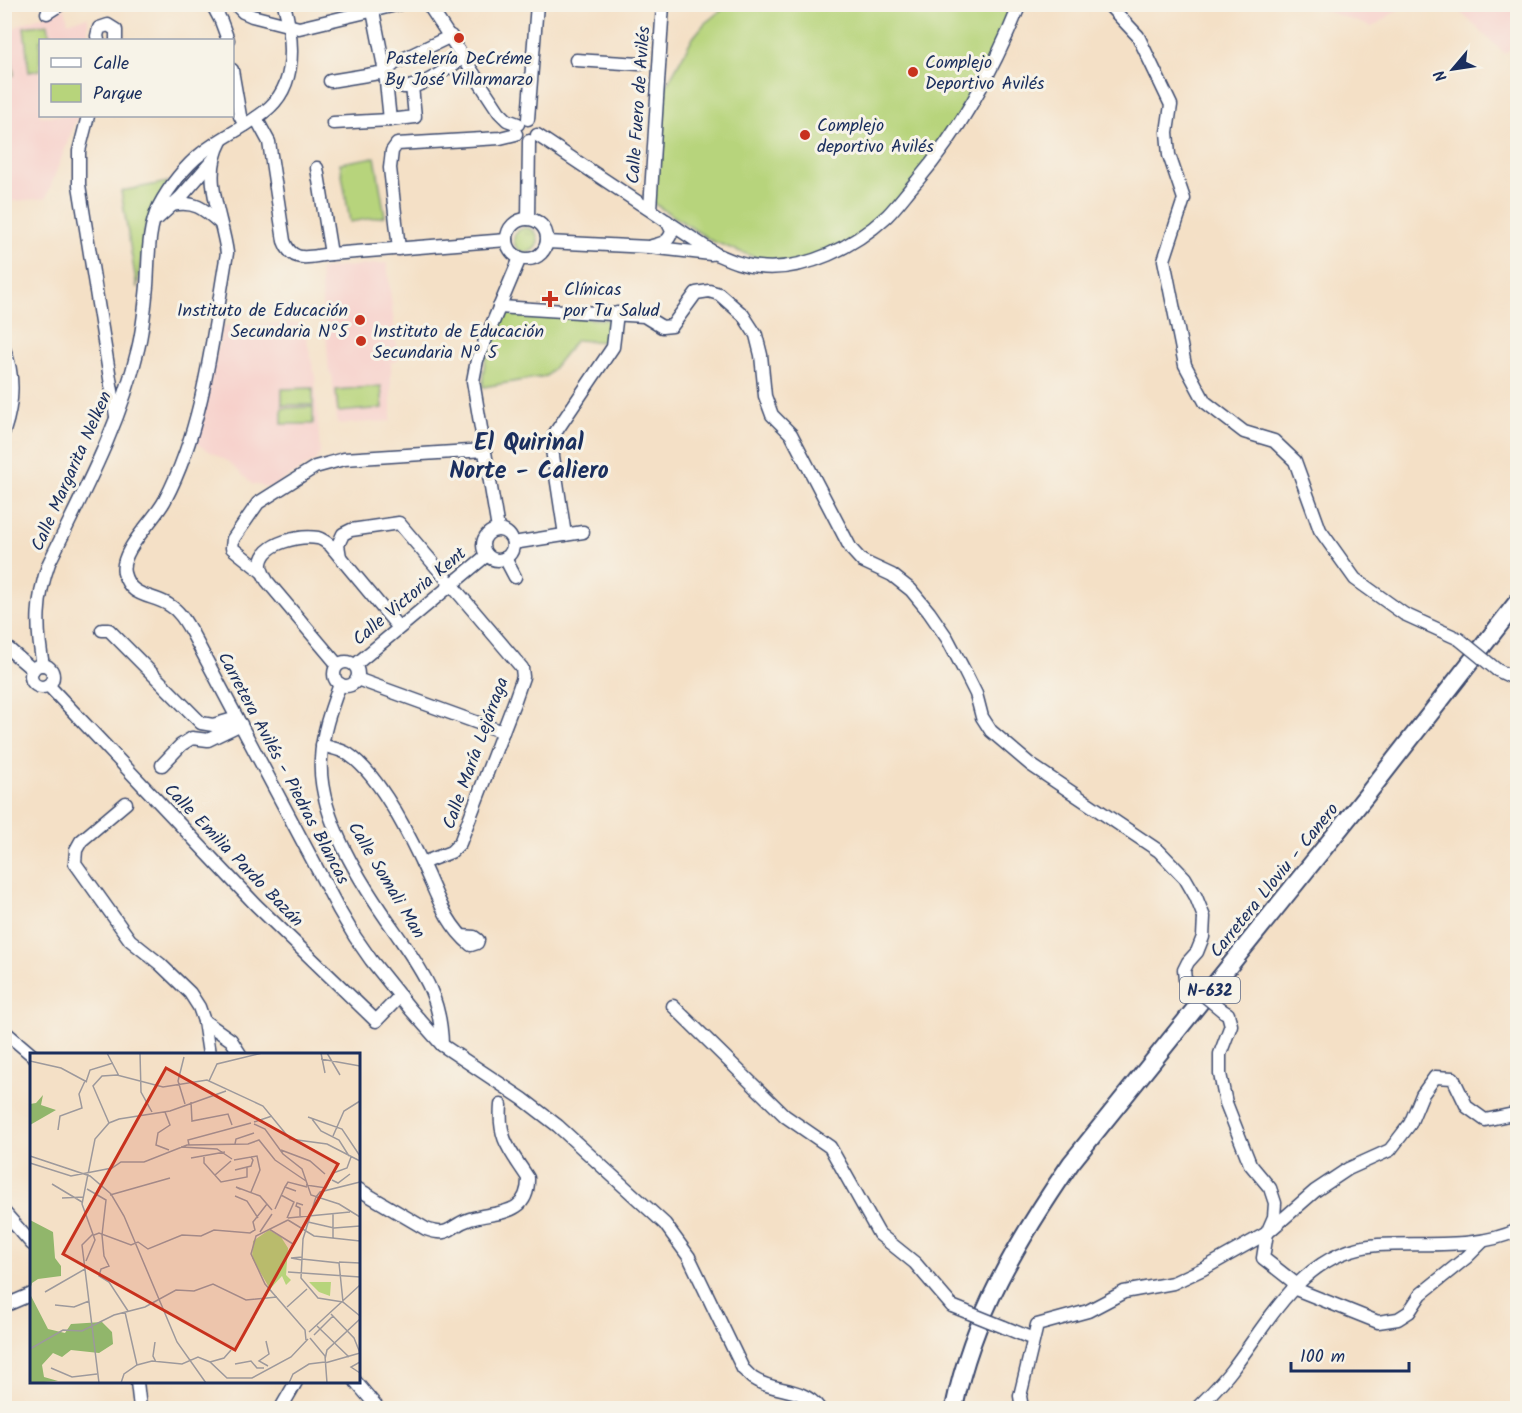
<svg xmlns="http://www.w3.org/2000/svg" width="1522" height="1413" viewBox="0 0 1522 1413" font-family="Kalam,sans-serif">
<defs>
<pattern id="grass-tufts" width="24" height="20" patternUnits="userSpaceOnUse" patternTransform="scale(1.5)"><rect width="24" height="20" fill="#b7d47b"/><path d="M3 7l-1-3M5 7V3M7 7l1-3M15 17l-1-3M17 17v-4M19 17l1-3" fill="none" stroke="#9db66d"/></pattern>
</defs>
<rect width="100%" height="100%" fill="#f7f3e8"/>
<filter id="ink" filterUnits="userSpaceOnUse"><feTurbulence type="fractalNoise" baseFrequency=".0167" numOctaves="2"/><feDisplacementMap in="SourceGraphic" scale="12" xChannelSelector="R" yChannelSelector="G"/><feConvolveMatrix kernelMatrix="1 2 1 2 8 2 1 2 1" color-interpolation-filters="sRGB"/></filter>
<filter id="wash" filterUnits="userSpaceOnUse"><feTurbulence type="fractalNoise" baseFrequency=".008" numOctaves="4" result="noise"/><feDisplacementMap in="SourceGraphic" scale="24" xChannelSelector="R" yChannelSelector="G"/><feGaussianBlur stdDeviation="1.35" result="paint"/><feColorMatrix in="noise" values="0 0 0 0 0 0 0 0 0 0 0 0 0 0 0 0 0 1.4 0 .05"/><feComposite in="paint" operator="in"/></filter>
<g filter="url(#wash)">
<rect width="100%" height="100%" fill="#f4e0c6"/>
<!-- built -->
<g fill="#f7d0cb">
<path d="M 1462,4 L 1517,5 L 1517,43 L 1505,54 L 1457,9 Z"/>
<path d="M 1309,5 L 1405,4 L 1405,5 L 1372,27 Z"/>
<path d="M 65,8 L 68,22 L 88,17 L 88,40 L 40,40 L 40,116 L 78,116 L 76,120 L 46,198 L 5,202 L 5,37 L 8,32 L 21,24 Z"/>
<path d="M 387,263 L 398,361 L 391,362 L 391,421 L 337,424 L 332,375 L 329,372 L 325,320 L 323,319 L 320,269 Z"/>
<path d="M 303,323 L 315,376 L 320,453 L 315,461 L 270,488 L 252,484 L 229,462 L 195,443 L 223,326 Z"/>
</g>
<!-- grass -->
<circle fill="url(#grass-tufts)" stroke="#69826c" stroke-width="1.5" cx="526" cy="240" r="12"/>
<!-- park -->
<g fill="#b7d47b" stroke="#69826c" stroke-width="1.5">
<path d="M 733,4 L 1020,5 L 982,89 L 888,215 L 848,246 L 780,267 L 712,241 L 653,203 L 656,105 L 692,39 L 705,23 L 722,10 Z"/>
<path d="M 48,24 L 50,40 L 40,40 L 40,70 L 29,72 L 24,27 Z"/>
<path d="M 9,42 L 14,75 L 5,76 L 5,43 Z"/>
<path d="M 375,157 L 385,216 L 350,222 L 340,163 Z"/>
<path d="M 168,182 L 145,230 L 137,288 L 121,191 Z"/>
<path d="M 507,312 L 610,320 L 608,342 L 576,340 L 547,376 L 483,387 C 481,362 493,339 501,316 Z"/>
<path d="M 381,386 L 383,408 L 338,412 L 336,390 Z"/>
<path d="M 313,388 L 313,405 L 282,405 L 282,389 Z"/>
<path d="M 313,407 L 313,424 L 282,424 L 282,408 Z"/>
</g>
</g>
<g filter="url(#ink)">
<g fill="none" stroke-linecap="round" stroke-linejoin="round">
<defs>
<g id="minor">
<path d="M 212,4 L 221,21 L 228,40"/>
<path d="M 235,4 L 243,12 L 252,16 L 299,28 L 400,4"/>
<path d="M 428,4 L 499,112 L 507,120 L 518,124"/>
<path d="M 1108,4 L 1138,36 L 1171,105 L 1167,132 L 1169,155 L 1184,199 L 1164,260 L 1185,365 L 1205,402 L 1244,432 L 1274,441 L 1295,461 L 1320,530 L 1355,579 L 1404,614 L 1459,639"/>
<path d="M 47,13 L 61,4"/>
<path d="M 98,40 L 97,36 L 99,28 L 108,25 L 116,30 L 116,40"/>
<path d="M 576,60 L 640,64"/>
<path d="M 232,70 L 240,116 L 245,125"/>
<path d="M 387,78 C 392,81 398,86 404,87 C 422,89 449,67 464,57"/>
<path d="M 330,81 L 385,72 L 373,11"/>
<path d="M 412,86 L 415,117 L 390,120 L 385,72 L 395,63 L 451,36"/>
<path d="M 88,116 L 79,151 L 79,185 L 116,416"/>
<path d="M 256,118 L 269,142 L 284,241 C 293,265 310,256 331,254"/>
<path d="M 528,119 L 537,4"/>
<path d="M 333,123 L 390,120"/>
<path d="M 537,135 L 716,254 C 730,260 743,266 759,267 C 805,272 855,246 887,216 C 898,205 907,192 917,181 C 962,128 994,69 1020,4"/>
<path d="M 221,141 C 201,178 222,215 227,253 C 213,334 204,426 165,500 C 155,520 119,551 124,573 C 130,598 152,594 169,605 C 180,611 186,623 192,633 L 339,910 L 355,937 L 371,960 L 411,1010 L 442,1045 L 523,1099 L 558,1126 L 665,1224 L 689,1257 L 743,1369 C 747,1372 750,1377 754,1379 C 775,1393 802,1386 819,1408"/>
<path d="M 317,168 L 331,254 L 507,240"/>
<path d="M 172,205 C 194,200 204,209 220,223"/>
<path d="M 650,209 L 663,4"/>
<path d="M 158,218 L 181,197 L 213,160"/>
<path d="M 528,219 L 529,141"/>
<circle cx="527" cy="239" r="20"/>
<path d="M 547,242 L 649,247 L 711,254"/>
<path d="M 652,246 C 663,243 669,242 672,231 L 667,221"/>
<path d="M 399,249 L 390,168 L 392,151 L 397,144 L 500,138 L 516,134"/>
<path d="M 499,307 L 644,316 L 662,327 L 672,326 L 696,293 L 709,291 L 719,294 L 743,315 L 756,335 L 761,355 L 765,396 L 772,415 L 791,434 L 851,549 L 862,561 L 892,575 L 911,590 L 929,612 L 947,638 L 965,672 L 976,694 L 982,717 L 991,731 L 1031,765 L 1159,851 L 1185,878 L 1196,897 L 1204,917 L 1203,937 L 1197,952 L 1188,962 L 1184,970 L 1185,980 L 1189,983"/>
<path d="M 4,349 C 15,376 13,404 4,431"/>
<path d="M 498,529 L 473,381 L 477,360 L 520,258"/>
<circle cx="498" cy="545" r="15"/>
<path d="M 565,535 L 551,443 L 555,433 L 613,347 L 617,313"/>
<path d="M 513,543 L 583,532"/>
<path d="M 340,557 L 338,545 L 343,534 L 351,530 L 399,523 L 522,668 L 523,677 L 515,700 L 460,843 L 451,852 L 422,863"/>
<path d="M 505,558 L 515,577"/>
<path d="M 262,572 L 232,548 L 233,539 L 258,503 L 315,467 L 344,459 L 485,450"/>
<path d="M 102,630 L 109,630 L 201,723 L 213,725 L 237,718"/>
<path d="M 4,645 L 33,670"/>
<circle cx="346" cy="674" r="12"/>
<path d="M 337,664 L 267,581 C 264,575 260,569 261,563 C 264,542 301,535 318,538 C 322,539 326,542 330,545 L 399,628"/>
<path d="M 43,665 C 36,628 36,599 49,563 C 83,493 120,425 138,349 C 143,329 145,307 147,286 C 149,259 147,231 159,206 C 169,187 185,166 202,153 C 223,136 249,126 270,107 C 298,81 293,38 284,4"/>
<path d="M 355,665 L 487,555"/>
<circle cx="42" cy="676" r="11"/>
<path d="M 1497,670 L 1518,680"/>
<path d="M 357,679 L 503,732"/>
<path d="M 340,684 C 331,709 322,733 321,759 C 317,817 364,888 396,933 C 422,971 441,996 442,1045"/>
<path d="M 48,685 L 256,905 L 376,1021 L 400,996"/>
<path d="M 322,745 C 330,748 341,749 348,754 C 378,774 407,831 422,863 C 436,892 445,924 471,945 L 477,943 L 478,940 L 474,937 L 462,936"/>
<path d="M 162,765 L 181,745 L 192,738 L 208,740 L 241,724"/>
<path d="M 126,803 L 81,841 L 76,850 L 75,863 L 130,940 L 160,964 L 190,993 L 199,1007 L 204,1021 L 231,1040 L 240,1054"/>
<path d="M 673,1006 L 785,1116 L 830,1147 L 879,1234 L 915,1263 L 952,1306"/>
<path d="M 1223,1011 L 1228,1014 L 1231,1025 L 1220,1054 L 1220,1074 L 1226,1103 L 1250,1164 L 1270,1188 L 1275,1203 L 1274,1217 L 1267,1233 L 1263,1258 L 1296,1284"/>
<path d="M 204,1021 L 209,1054"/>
<path d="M 4,1031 L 32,1055"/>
<path d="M 358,1189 L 426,1229 C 451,1238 448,1226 470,1219 C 496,1211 529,1217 528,1178 C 510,1150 498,1140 501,1105"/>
<path d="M 4,1212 L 32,1244"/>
<path d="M 1293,1288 L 1378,1322 L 1398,1319 L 1409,1312 L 1421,1294 L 1467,1257 L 1483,1241"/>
<path d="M 4,1306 L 32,1294"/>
<path d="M 1004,1327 L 1033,1339"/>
<path d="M 137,1382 L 140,1408"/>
<path d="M 356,1382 L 378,1408"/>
<path d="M 281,1408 L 296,1382"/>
<path d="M 1022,1408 L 1020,1396 L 1037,1325 L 1088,1311 L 1124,1292 L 1173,1283 L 1203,1269 L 1267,1233 L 1315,1191 L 1348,1169 L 1390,1150 L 1410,1124 L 1422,1095 L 1435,1077 L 1453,1078 L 1467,1107 L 1485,1120 L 1518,1113"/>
<path d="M 1197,1408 C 1209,1396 1221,1384 1231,1371 C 1271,1319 1304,1250 1378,1245 C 1424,1242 1475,1250 1518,1230"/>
</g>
<path id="highway" d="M 954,1408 C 973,1315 1018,1240 1071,1163 L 1366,796 L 1518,601"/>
</defs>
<!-- minor casing -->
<use href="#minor" stroke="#3c4a6e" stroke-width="15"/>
<!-- highway casing -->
<use href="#highway" stroke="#3c4a6e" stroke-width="20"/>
<!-- minor -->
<use href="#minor" stroke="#fff" stroke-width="12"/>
<!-- highway -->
<use href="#highway" stroke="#fff" stroke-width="16"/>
<defs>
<g id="minor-bridge">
<path d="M 1459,639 L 1497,670"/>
<path d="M 1189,983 L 1223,1011"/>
<path d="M 952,1306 L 1004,1327"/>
</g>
</defs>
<!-- minor-bridge casing -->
<use href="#minor-bridge" stroke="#3c4a6e" stroke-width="15" stroke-linecap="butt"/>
<!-- minor-bridge -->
<use href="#minor-bridge" stroke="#fff" stroke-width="12"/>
</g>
</g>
<!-- markers -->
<g fill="#c8321e" stroke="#f7f3e8" stroke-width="2">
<circle cx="459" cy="38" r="6"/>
<circle cx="913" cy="72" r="6"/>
<circle cx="805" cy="135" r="6"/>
<path d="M547 290h6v6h6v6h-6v6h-6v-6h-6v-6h6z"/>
<circle cx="360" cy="320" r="6"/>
<circle cx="361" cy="341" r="6"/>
</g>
<g text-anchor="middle" stroke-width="6" stroke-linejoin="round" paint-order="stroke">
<!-- shield labels -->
<rect fill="#f7f3e8" stroke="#5d6a87" stroke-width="1.5" x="1180" y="977" width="60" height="26" rx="4.5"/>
<g font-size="16" font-weight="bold" fill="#1b2f5e">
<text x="1210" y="996">N-632</text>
</g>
<!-- poi labels -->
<g font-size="18" fill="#1b2f5e" stroke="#f7f3e8" text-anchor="start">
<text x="459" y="64" text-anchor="middle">Pastelería DeCréme<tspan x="459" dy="21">By José Villarmarzo</tspan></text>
<text x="925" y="68">Complejo<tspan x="925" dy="21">Deportivo Avilés</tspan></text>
<text x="817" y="131">Complejo<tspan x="817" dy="21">deportivo Avilés</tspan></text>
<text x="564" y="295">Clínicas<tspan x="564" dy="21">por Tu Salud</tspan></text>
<text x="348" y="316" text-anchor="end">Instituto de Educación<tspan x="348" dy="21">Secundaria Nº5</tspan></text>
<text x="373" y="337">Instituto de Educación<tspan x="373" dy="21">Secundaria Nº 5</tspan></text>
</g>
<!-- street labels -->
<g font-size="18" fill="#1b2f5e" stroke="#f7f3e8">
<text transform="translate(638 105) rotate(-86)" y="6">Calle Fuero de Avilés</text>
<text transform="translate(71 471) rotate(-66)" y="6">Calle Margarita Nelken</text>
<text transform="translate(409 596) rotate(-40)" y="6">Calle Victoria Kent</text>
<text transform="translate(475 753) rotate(-70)" y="6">Calle María Lejárraga</text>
<text transform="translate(284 768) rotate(62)" y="6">Carretera Avilés - Piedras Blancas</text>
<text transform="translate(234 855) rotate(46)" y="6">Calle Emilia Pardo Bazán</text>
<text transform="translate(387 880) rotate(59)" y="6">Calle Somali Man</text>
<text transform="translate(1274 880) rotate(-51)" y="6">Carretera Lloviu - Canero</text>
</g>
<!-- district labels -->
<g font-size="24" font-weight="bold" fill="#1b2f5e" stroke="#f7f3e8">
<text x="529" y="450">El Quirinal<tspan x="529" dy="28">Norte - Caliero</tspan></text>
</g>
</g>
<!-- overview -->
<g transform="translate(30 1053)">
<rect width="330" height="330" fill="#f4e0c6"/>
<path d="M 13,42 L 11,52 L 26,57 L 0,72 L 0,51 L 6,50 ZM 0,167 L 23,179 L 25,205 L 31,213 L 31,223 L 8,226 L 2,230 L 0,237 ZM 0,241 L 18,276 L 35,280 L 41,271 L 72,269 L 82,279 L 83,291 L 69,300 L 41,297 L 32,304 L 23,300 L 12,312 L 14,324 L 28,328 L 0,330 Z" fill="#91b66b"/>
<path d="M 239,177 L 251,184 L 258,195 L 256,222 L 261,227 L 256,232 L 252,223 L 240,236 L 222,205 L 223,188 ZM 279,229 L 301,229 L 300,243 L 289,239 Z" fill="#b7d47b"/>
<path fill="none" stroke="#9d999c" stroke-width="1.5" d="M 77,0 L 89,23M 110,0 L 111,39 L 122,59M 291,0 L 295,20M 297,0 L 310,22M 154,4 L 148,28 L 155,51M 291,6 L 330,13M 0,8 L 31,15 L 57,29M 179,28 L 187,11 L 232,0M 56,29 L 60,17 L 83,10M 161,49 L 162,68 L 198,61 L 202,72M 135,59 L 140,72 L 128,80 L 126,92 L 139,97M 278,64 L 312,76 L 330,103M 282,66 L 291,78 L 309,87 L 319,103M 224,69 L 242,63M 79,70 L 63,33 L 72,23 L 87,22 L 133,34 L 177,27 L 233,53 L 260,86 L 297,91 L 330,108M 224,71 L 235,76 L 253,101 L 272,116 L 281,142 L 309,151 L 330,164M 28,77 L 30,63 L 52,55 L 49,41 L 55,28M 303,83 L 314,58 L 330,48M 205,91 L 206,86 L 224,80M 159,92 L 158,87 L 221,70M 151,94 L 187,96 L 202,106M 251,97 L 280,108 L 295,121M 0,103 L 60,123 L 81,141 L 94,163 L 147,289 L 176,330M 174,104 L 174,110 L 191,129 L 217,124 L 217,114M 161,105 L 195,99M 204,107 L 221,104 L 223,107 L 221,113 L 205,117M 0,110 L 41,123 L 82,115 L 91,109 L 114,109 L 157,92 L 218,91 L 229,87 L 245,107 L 276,128M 185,122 L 201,108M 302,127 L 308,130 L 320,121M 22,131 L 52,149M 276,132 L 296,135 L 303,120 L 317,115 L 321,104M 255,134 L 258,129 L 277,134M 57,136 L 76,147 L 72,182 L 74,203 L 79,213 L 71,216 L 69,223 L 79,229 L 98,258M 210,136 L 206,134 L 230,143 L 242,157M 221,139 L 230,117 L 227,103 L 221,104M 80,142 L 140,125M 251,142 L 264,149 L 257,165M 205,143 L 217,148 L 228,165M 286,144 L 273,186 L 271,225 L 288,245 L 313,249M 286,144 L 290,139 L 330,129M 32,145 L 54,144M 245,156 L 255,134 L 266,138M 270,163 L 270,155 L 266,153 L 267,150 L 273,152M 258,165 L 320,159M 258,167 L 226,183 L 221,201 L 235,231 L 275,277 L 276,287M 258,167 L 284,183 L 330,188M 278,169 L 304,175 L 330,173M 239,176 L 263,191M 230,179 L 242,161M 63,181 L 52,192 L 69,330M 64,182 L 69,180 L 101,192 L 108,189 L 118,196 L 152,182 L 171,183 L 184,177 L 220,180 L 225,177 L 223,169 L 237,151M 303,185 L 303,160M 272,206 L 309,210 L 313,249 L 330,263M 272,207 L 261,205 L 272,204M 56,208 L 65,187 L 52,151 L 65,86 L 79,70 L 89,66 L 140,58 L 196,38M 309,209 L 330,210M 258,219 L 330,224M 15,239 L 55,216M 25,252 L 44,254 L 59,248M 257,254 L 277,236M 95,259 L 107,312M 301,261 L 324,285 L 330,300M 287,273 L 319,304M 279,279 L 330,232M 284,282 L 303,263M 280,285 L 295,303 L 297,330M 236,288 L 239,301 L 229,308 L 238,313M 125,289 L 123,303 L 126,309M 0,296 L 33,277 L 52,278 L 84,262 L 115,254 L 146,237 L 164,238 L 183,231 L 216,247 L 247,244M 295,306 L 297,297 L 330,266M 180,309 L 194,305 L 201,297M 330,309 L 321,314 L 330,320M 295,310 L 330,300M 205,311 L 221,308 L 227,315 L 234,315M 21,315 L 42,324 L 67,321M 91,330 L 94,321 L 107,312 L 122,308 L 152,311 L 168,304 L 180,309 L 197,325 L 222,325 L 261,304 L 278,286M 259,330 L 263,321 L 279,311 L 295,309"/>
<path fill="#c8321e" fill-opacity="0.15" stroke="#c8321e" stroke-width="3" d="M 136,15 L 308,111 L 205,297 L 33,201 Z"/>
<rect width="330" height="330" fill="none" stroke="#1b2f5e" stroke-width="3"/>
</g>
<!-- margin -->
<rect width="1522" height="1413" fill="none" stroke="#f7f3e8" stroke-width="24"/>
<!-- legend -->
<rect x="39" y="39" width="195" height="78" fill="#f7f3e8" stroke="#9fa5b1" stroke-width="1.5"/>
<rect x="51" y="58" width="30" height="9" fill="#ffffff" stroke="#9fa5b1" stroke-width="1.5"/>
<text x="93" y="69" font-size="18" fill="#1b2f5e">Calle</text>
<rect x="51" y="84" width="30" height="18" fill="#b7d47b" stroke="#9fa5b1" stroke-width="1.5"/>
<text x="93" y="99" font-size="18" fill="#1b2f5e">Parque</text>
<!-- north arrow -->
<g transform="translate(1453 69) rotate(241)" stroke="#f7f3e8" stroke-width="4.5" paint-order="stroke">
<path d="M0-4.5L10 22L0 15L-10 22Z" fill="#1b2f5e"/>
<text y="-9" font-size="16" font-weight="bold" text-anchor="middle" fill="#1b2f5e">N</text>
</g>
<!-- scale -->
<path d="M1291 1362v9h118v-9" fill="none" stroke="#1b2f5e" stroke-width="3"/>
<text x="1300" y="1362" font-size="18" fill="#1b2f5e" stroke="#f7f3e8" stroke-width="4.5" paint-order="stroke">100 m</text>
</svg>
